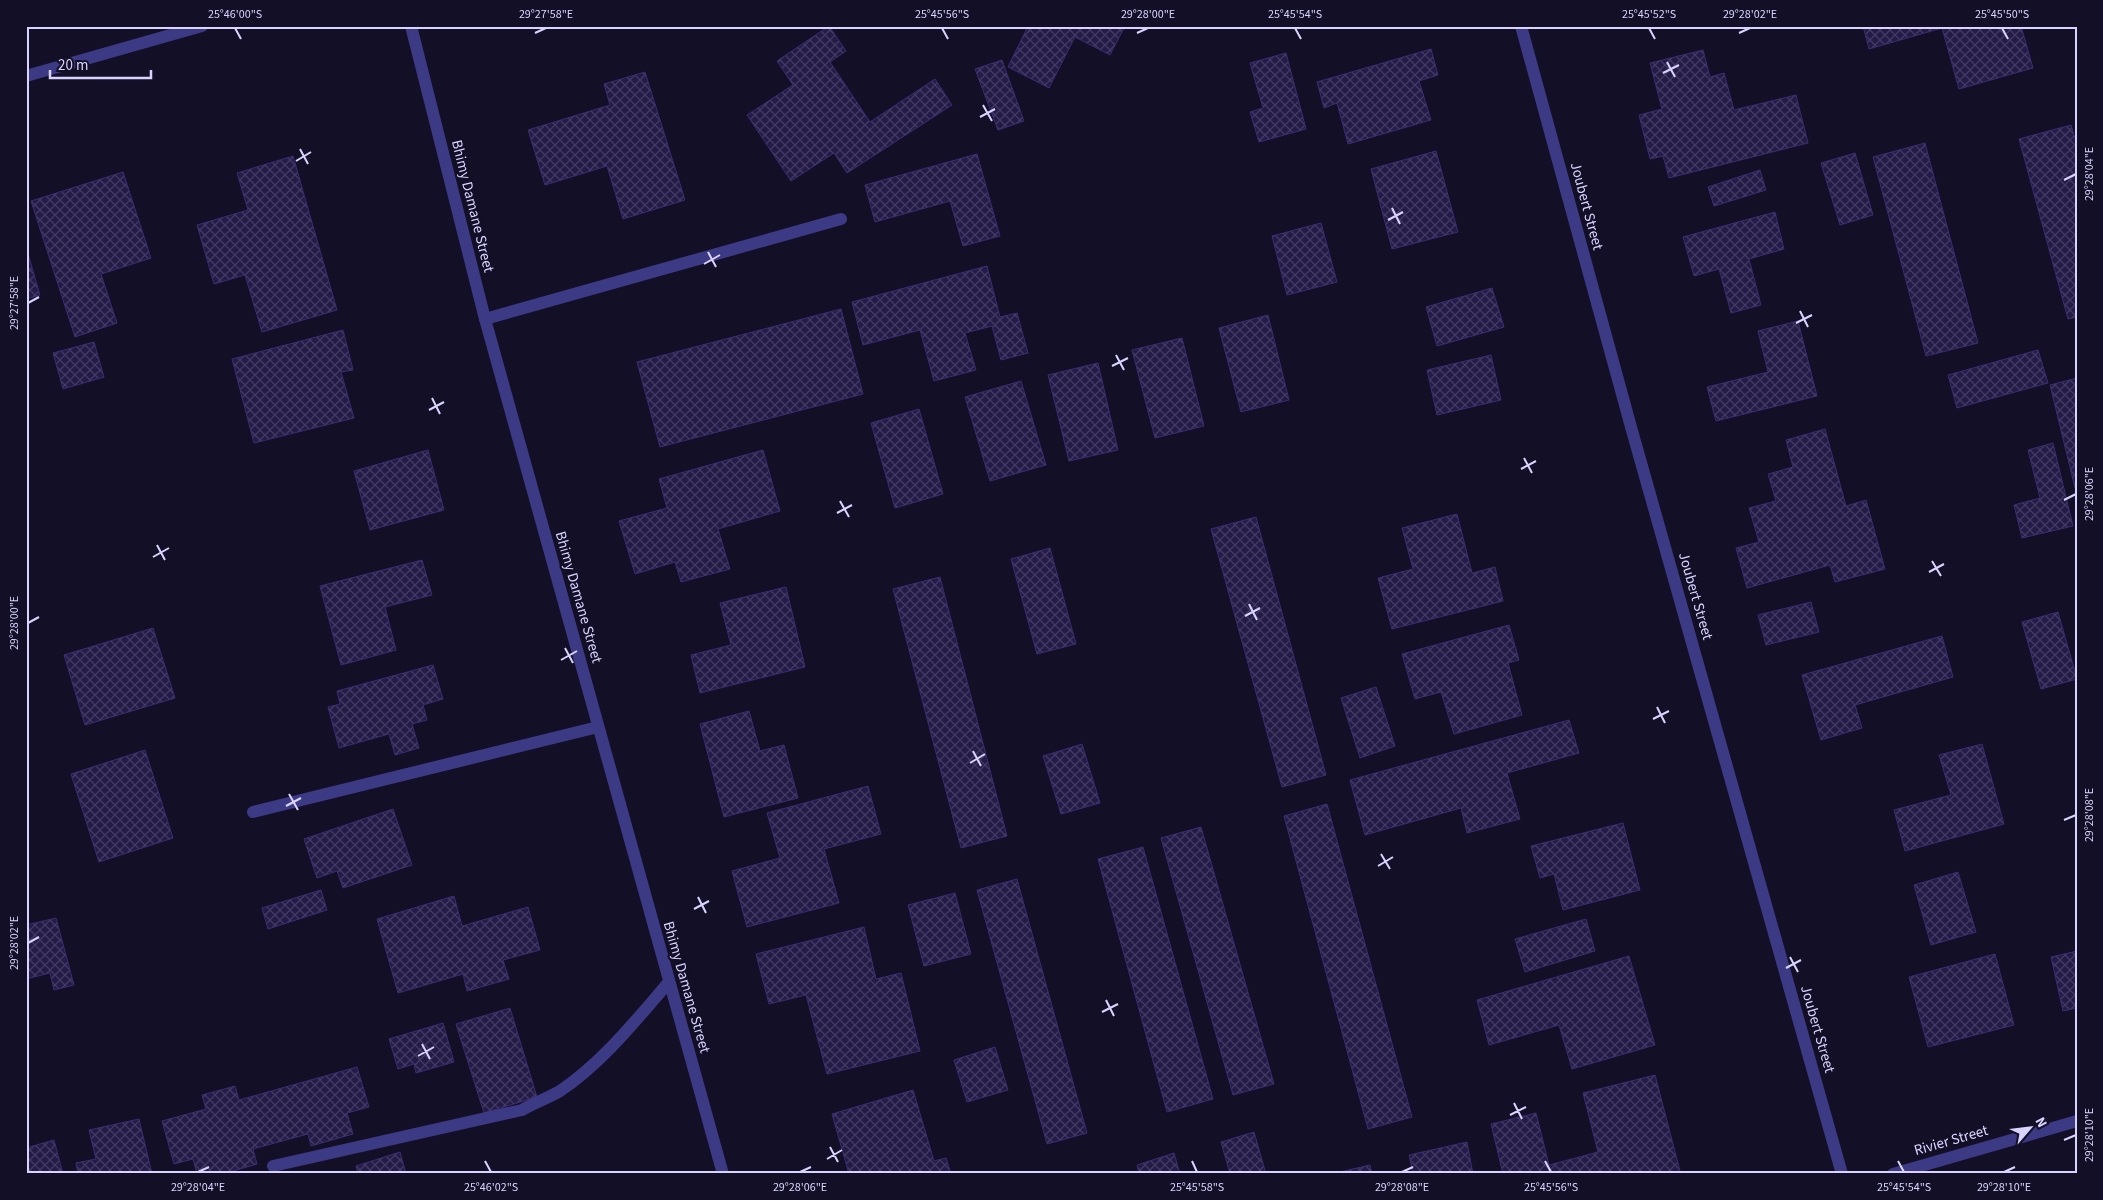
<svg xmlns="http://www.w3.org/2000/svg" width="2103" height="1200" viewBox="0 0 2103 1200" font-family="'Source Sans 3',sans-serif">
<defs>
<pattern id="building-cross-hatch" width="8" height="8" patternUnits="userSpaceOnUse" patternTransform="scale(1.25)"><rect width="8" height="8" fill="#241b47"/><path d="M0 0l8 8M0 8l8-8" fill="none" stroke="#433b63"/></pattern>
</defs>
<rect width="100%" height="100%" fill="#130f26"/>
<!-- building -->
<g fill="url(#building-cross-hatch)" stroke="#3b2d73">
<path d="M 829,26 L 846,51 L 830,62 L 870,122 L 935,79 L 952,105 L 847,173 L 834,153 L 791,181 L 747,115 L 793,85 L 777,61 Z"/>
<path d="M 1028,26 L 1125,26 L 1110,55 L 1075,37 L 1049,88 L 1008,67 Z"/>
<path d="M 1863,26 L 2021,26 L 2033,68 L 1959,89 L 1942,28 L 1869,49 Z"/>
<path d="M 1431,49 L 1438,75 L 1419,81 L 1431,120 L 1348,144 L 1337,103 L 1324,108 L 1317,82 Z"/>
<path d="M 1703,50 L 1710,77 L 1724,73 L 1734,110 L 1796,95 L 1808,143 L 1669,178 L 1663,156 L 1650,159 L 1639,115 L 1662,109 L 1650,63 Z"/>
<path d="M 1286,53 L 1306,129 L 1259,142 L 1250,112 L 1263,108 L 1250,63 Z"/>
<path d="M 1002,60 L 1024,121 L 998,130 L 975,69 Z"/>
<path d="M 645,72 L 685,200 L 623,219 L 607,166 L 545,185 L 528,130 L 610,105 L 604,84 Z"/>
<path d="M 2071,125 L 2077,145 L 2077,317 L 2068,319 L 2019,139 Z"/>
<path d="M 1925,143 L 1978,343 L 1926,356 L 1873,157 Z"/>
<path d="M 1436,151 L 1458,232 L 1392,249 L 1371,169 Z"/>
<path d="M 1855,153 L 1873,215 L 1840,225 L 1821,163 Z"/>
<path d="M 977,154 L 1000,236 L 963,246 L 950,201 L 875,222 L 865,185 Z"/>
<path d="M 293,156 L 337,310 L 262,332 L 245,275 L 214,284 L 197,225 L 248,210 L 237,173 Z"/>
<path d="M 1760,170 L 1766,190 L 1714,206 L 1708,187 Z"/>
<path d="M 123,172 L 151,258 L 101,274 L 117,323 L 75,337 L 31,201 Z"/>
<path d="M 1775,212 L 1784,249 L 1749,259 L 1761,305 L 1731,313 L 1719,269 L 1694,276 L 1683,237 Z"/>
<path d="M 1321,223 L 1337,282 L 1287,295 L 1272,236 Z"/>
<path d="M 26,247 L 40,295 L 26,299 Z"/>
<path d="M 987,266 L 1000,317 L 1017,313 L 1028,353 L 1001,360 L 992,326 L 965,333 L 976,370 L 934,381 L 920,330 L 863,345 L 852,302 Z"/>
<path d="M 1492,288 L 1504,327 L 1437,346 L 1426,307 Z"/>
<path d="M 841,309 L 863,394 L 660,447 L 637,362 Z"/>
<path d="M 1268,315 L 1289,400 L 1241,412 L 1219,328 Z"/>
<path d="M 1798,321 L 1817,396 L 1716,421 L 1707,387 L 1768,372 L 1758,331 Z"/>
<path d="M 343,330 L 353,370 L 341,372 L 354,418 L 254,443 L 232,359 Z"/>
<path d="M 1182,338 L 1204,426 L 1155,438 L 1132,350 Z"/>
<path d="M 94,342 L 104,377 L 63,389 L 53,353 Z"/>
<path d="M 2038,350 L 2048,383 L 1957,408 L 1948,375 Z"/>
<path d="M 1491,355 L 1501,400 L 1437,415 L 1427,370 Z"/>
<path d="M 1098,363 L 1118,450 L 1069,461 L 1048,375 Z"/>
<path d="M 2077,378 L 2077,488 L 2075,488 L 2050,385 Z"/>
<path d="M 1021,381 L 1046,465 L 990,481 L 965,397 Z"/>
<path d="M 919,409 L 943,494 L 895,508 L 871,423 Z"/>
<path d="M 1825,429 L 1846,506 L 1866,500 L 1885,569 L 1835,582 L 1830,565 L 1747,588 L 1736,548 L 1759,542 L 1749,508 L 1776,501 L 1768,474 L 1793,467 L 1786,440 Z"/>
<path d="M 2053,443 L 2073,526 L 2022,538 L 2014,505 L 2040,498 L 2028,450 Z"/>
<path d="M 428,450 L 444,510 L 370,530 L 354,471 Z"/>
<path d="M 763,450 L 780,511 L 718,529 L 730,569 L 681,582 L 675,562 L 635,574 L 619,521 L 667,508 L 659,479 Z"/>
<path d="M 1457,514 L 1472,573 L 1495,567 L 1503,601 L 1392,629 L 1378,578 L 1413,569 L 1402,528 Z"/>
<path d="M 1256,517 L 1326,775 L 1282,787 L 1211,529 Z"/>
<path d="M 1050,548 L 1076,644 L 1037,654 L 1011,559 Z"/>
<path d="M 422,560 L 432,595 L 385,607 L 396,650 L 341,665 L 320,586 Z"/>
<path d="M 940,577 L 1007,836 L 961,848 L 893,589 Z"/>
<path d="M 786,587 L 805,667 L 700,693 L 691,655 L 731,645 L 720,603 Z"/>
<path d="M 1811,602 L 1819,632 L 1766,645 L 1758,615 Z"/>
<path d="M 2058,612 L 2077,679 L 2041,689 L 2022,622 Z"/>
<path d="M 1509,625 L 1519,660 L 1508,663 L 1522,715 L 1454,734 L 1441,692 L 1415,699 L 1402,654 Z"/>
<path d="M 153,628 L 175,698 L 85,725 L 64,655 Z"/>
<path d="M 1942,636 L 1953,677 L 1855,705 L 1862,728 L 1821,740 L 1802,675 Z"/>
<path d="M 433,665 L 443,699 L 423,705 L 427,720 L 412,724 L 419,748 L 395,755 L 389,734 L 339,748 L 328,707 L 340,704 L 337,691 Z"/>
<path d="M 1376,687 L 1395,746 L 1360,758 L 1341,698 Z"/>
<path d="M 749,711 L 760,751 L 784,745 L 798,798 L 724,817 L 700,724 Z"/>
<path d="M 1569,720 L 1579,753 L 1507,773 L 1520,819 L 1467,833 L 1461,808 L 1365,835 L 1350,780 Z"/>
<path d="M 1082,744 L 1100,803 L 1061,814 L 1043,756 Z"/>
<path d="M 1982,744 L 2004,824 L 1905,851 L 1894,810 L 1951,795 L 1939,755 Z"/>
<path d="M 145,750 L 173,838 L 99,862 L 71,774 Z"/>
<path d="M 868,786 L 881,834 L 824,849 L 839,903 L 747,927 L 732,871 L 780,858 L 767,813 Z"/>
<path d="M 1327,804 L 1412,1117 L 1368,1129 L 1284,816 Z"/>
<path d="M 393,809 L 412,865 L 343,888 L 337,871 L 317,878 L 304,839 Z"/>
<path d="M 1623,823 L 1640,890 L 1563,910 L 1554,874 L 1540,878 L 1531,846 Z"/>
<path d="M 1201,827 L 1274,1084 L 1233,1095 L 1161,838 Z"/>
<path d="M 1143,847 L 1213,1099 L 1167,1112 L 1098,859 Z"/>
<path d="M 1958,872 L 1976,932 L 1931,945 L 1914,885 Z"/>
<path d="M 1017,879 L 1087,1133 L 1047,1144 L 977,890 Z"/>
<path d="M 321,890 L 327,910 L 268,929 L 262,908 Z"/>
<path d="M 955,893 L 971,954 L 924,966 L 908,905 Z"/>
<path d="M 454,896 L 462,926 L 528,907 L 540,950 L 503,960 L 509,979 L 467,991 L 463,974 L 398,993 L 377,919 Z"/>
<path d="M 56,918 L 74,985 L 54,990 L 50,973 L 26,979 L 26,925 Z"/>
<path d="M 1586,919 L 1595,951 L 1525,972 L 1515,939 Z"/>
<path d="M 864,927 L 876,979 L 901,973 L 920,1051 L 827,1074 L 806,995 L 769,1004 L 756,954 Z"/>
<path d="M 2077,951 L 2077,1008 L 2063,1011 L 2051,957 Z"/>
<path d="M 1995,954 L 2014,1025 L 1928,1047 L 1909,977 Z"/>
<path d="M 1629,956 L 1655,1045 L 1572,1069 L 1559,1025 L 1489,1045 L 1477,1000 Z"/>
<path d="M 510,1008 L 537,1097 L 484,1113 L 456,1024 Z"/>
<path d="M 443,1023 L 454,1062 L 416,1073 L 414,1064 L 398,1069 L 389,1039 Z"/>
<path d="M 995,1047 L 1008,1090 L 967,1102 L 954,1060 Z"/>
<path d="M 357,1067 L 369,1107 L 347,1113 L 353,1134 L 311,1146 L 308,1134 L 253,1149 L 257,1164 L 223,1174 L 197,1174 L 193,1159 L 174,1164 L 162,1121 L 206,1109 L 202,1095 L 235,1086 L 239,1100 Z"/>
<path d="M 1655,1075 L 1680,1171 L 1670,1174 L 1503,1174 L 1491,1124 L 1536,1113 L 1549,1165 L 1598,1152 L 1583,1093 Z"/>
<path d="M 913,1090 L 934,1161 L 946,1158 L 951,1174 L 849,1174 L 832,1114 Z"/>
<path d="M 139,1119 L 152,1174 L 78,1174 L 76,1163 L 96,1159 L 89,1130 Z"/>
<path d="M 1254,1132 L 1266,1174 L 1230,1174 L 1221,1142 Z"/>
<path d="M 54,1140 L 63,1174 L 26,1174 L 26,1148 Z"/>
<path d="M 1467,1142 L 1473,1174 L 1413,1174 L 1409,1155 Z"/>
<path d="M 400,1152 L 406,1174 L 358,1174 L 356,1166 Z"/>
<path d="M 1174,1153 L 1180,1174 L 1139,1174 L 1137,1165 Z"/>
<path d="M 1370,1165 L 1372,1174 L 1331,1174 Z"/>
</g>
<g fill="none" stroke-linecap="round" stroke-linejoin="round">
<!-- minor -->
<g stroke="#3d3a85" stroke-width="12">
<path d="M 411,26 L 485,319 L 723,1174"/>
<path d="M 1521,26 L 1631,427 L 1842,1174"/>
<path d="M 26,76 L 202,26"/>
<path d="M 485,319 L 841,219"/>
<path d="M 253,812 L 598,727"/>
<path d="M 273,1166 L 522,1110 C 534,1103 548,1098 560,1091 C 603,1062 636,1020 669,982"/>
<path d="M 1893,1174 L 2077,1121"/>
</g>
</g>
<!-- ticks -->
<path fill="none" stroke="#d9d4ff" stroke-width="2" d="M 235,28 L 241,39M 942,28 L 948,39M 1295,28 L 1301,39M 1649,28 L 1655,39M 2002,28 L 2008,39M 535,33 L 546,28M 1137,33 L 1148,28M 1739,33 L 1750,28M 1667,62 L 1675,77M 1663,73 L 1679,65M 983,105 L 992,121M 980,117 L 995,109M 300,149 L 308,164M 296,161 L 311,152M 2064,180 L 2076,174M 1392,208 L 1400,224M 1388,220 L 1403,212M 708,252 L 716,267M 704,264 L 720,255M 28,303 L 39,297M 1800,311 L 1808,327M 1796,323 L 1812,315M 1116,355 L 1124,370M 1112,366 L 1128,358M 432,398 L 440,414M 429,410 L 444,402M 1524,458 L 1532,473M 1521,469 L 1536,461M 2064,500 L 2076,494M 840,501 L 849,517M 837,513 L 852,505M 157,545 L 165,560M 153,557 L 169,548M 1932,561 L 1941,576M 1929,572 L 1944,564M 1249,604 L 1257,620M 1245,616 L 1260,608M 28,623 L 39,617M 565,648 L 573,663M 561,660 L 577,651M 1657,707 L 1665,723M 1653,719 L 1669,711M 973,751 L 981,766M 970,763 L 985,754M 289,794 L 298,810M 286,806 L 301,798M 2064,820 L 2076,815M 1381,854 L 1390,869M 1378,866 L 1393,857M 698,897 L 706,913M 694,909 L 709,901M 28,943 L 39,937M 1790,957 L 1798,972M 1786,968 L 1801,960M 1106,1000 L 1114,1016M 1102,1012 L 1118,1004M 422,1044 L 430,1059M 418,1056 L 434,1047M 1514,1103 L 1522,1119M 1510,1115 L 1526,1107M 2064,1140 L 2076,1135M 830,1147 L 838,1162M 827,1159 L 842,1150M 485,1161 L 491,1172M 1192,1161 L 1197,1172M 1545,1161 L 1551,1172M 1898,1161 L 1904,1172M 198,1172 L 209,1167M 800,1172 L 811,1167M 1402,1172 L 1413,1167M 2004,1172 L 2015,1167"/>
<g text-anchor="middle" stroke-width="4.5" stroke-linejoin="round" paint-order="stroke">
<!-- street labels -->
<g font-size="15" fill="#d9d4ff" stroke="#130f26">
<text transform="translate(473 206) rotate(76)" y="5">Bhimy Damane Street</text>
<text transform="translate(1587 206) rotate(75)" y="5">Joubert Street</text>
<text transform="translate(1696 596) rotate(74)" y="5">Joubert Street</text>
<text transform="translate(579 597) rotate(74)" y="5">Bhimy Damane Street</text>
<text transform="translate(687 987) rotate(74)" y="5">Bhimy Damane Street</text>
<text transform="translate(1818 1029) rotate(74)" y="5">Joubert Street</text>
<text transform="translate(1951 1140) rotate(-16)" y="5">Rivier Street</text>
</g>
</g>
<!-- border -->
<rect width="2103" height="1200" fill="none" stroke="#130f26" stroke-width="55"/>
<!-- north arrow -->
<g transform="translate(2030 1128) rotate(62)" stroke="#130f26" stroke-width="4" paint-order="stroke">
<path d="M0-4L9 19L0 12L-9 19Z" fill="#d9d4ff"/>
<text y="-8" font-size="14" font-weight="bold" text-anchor="middle" fill="#d9d4ff">N</text>
</g>
<!-- scale -->
<path d="M50 70v8h101v-8" fill="none" stroke="#d9d4ff" stroke-width="2.5"/>
<text x="58" y="70" font-size="15" fill="#d9d4ff" stroke="#130f26" stroke-width="4" paint-order="stroke">20 m</text>
<rect x="28" y="28" width="2048" height="1144" fill="none" stroke="#d9d4ff" stroke-width="2"/>
<g font-size="12" text-anchor="middle" fill="#d9d4ff">
<text x="235" y="18">25°46'00"S</text>
<text x="546" y="18">29°27'58"E</text>
<text x="942" y="18">25°45'56"S</text>
<text x="1148" y="18">29°28'00"E</text>
<text x="1295" y="18">25°45'54"S</text>
<text x="1649" y="18">25°45'52"S</text>
<text x="1750" y="18">29°28'02"E</text>
<text x="2002" y="18">25°45'50"S</text>
<text transform="translate(2089 174) rotate(-90)" y="4">29°28'04"E</text>
<text transform="translate(14 303) rotate(-90)" y="4">29°27'58"E</text>
<text transform="translate(2089 494) rotate(-90)" y="4">29°28'06"E</text>
<text transform="translate(14 623) rotate(-90)" y="4">29°28'00"E</text>
<text transform="translate(2089 815) rotate(-90)" y="4">29°28'08"E</text>
<text transform="translate(14 943) rotate(-90)" y="4">29°28'02"E</text>
<text transform="translate(2089 1135) rotate(-90)" y="4">29°28'10"E</text>
<text x="198" y="1191">29°28'04"E</text>
<text x="491" y="1191">25°46'02"S</text>
<text x="800" y="1191">29°28'06"E</text>
<text x="1197" y="1191">25°45'58"S</text>
<text x="1402" y="1191">29°28'08"E</text>
<text x="1551" y="1191">25°45'56"S</text>
<text x="1904" y="1191">25°45'54"S</text>
<text x="2004" y="1191">29°28'10"E</text>
</g>
</svg>
